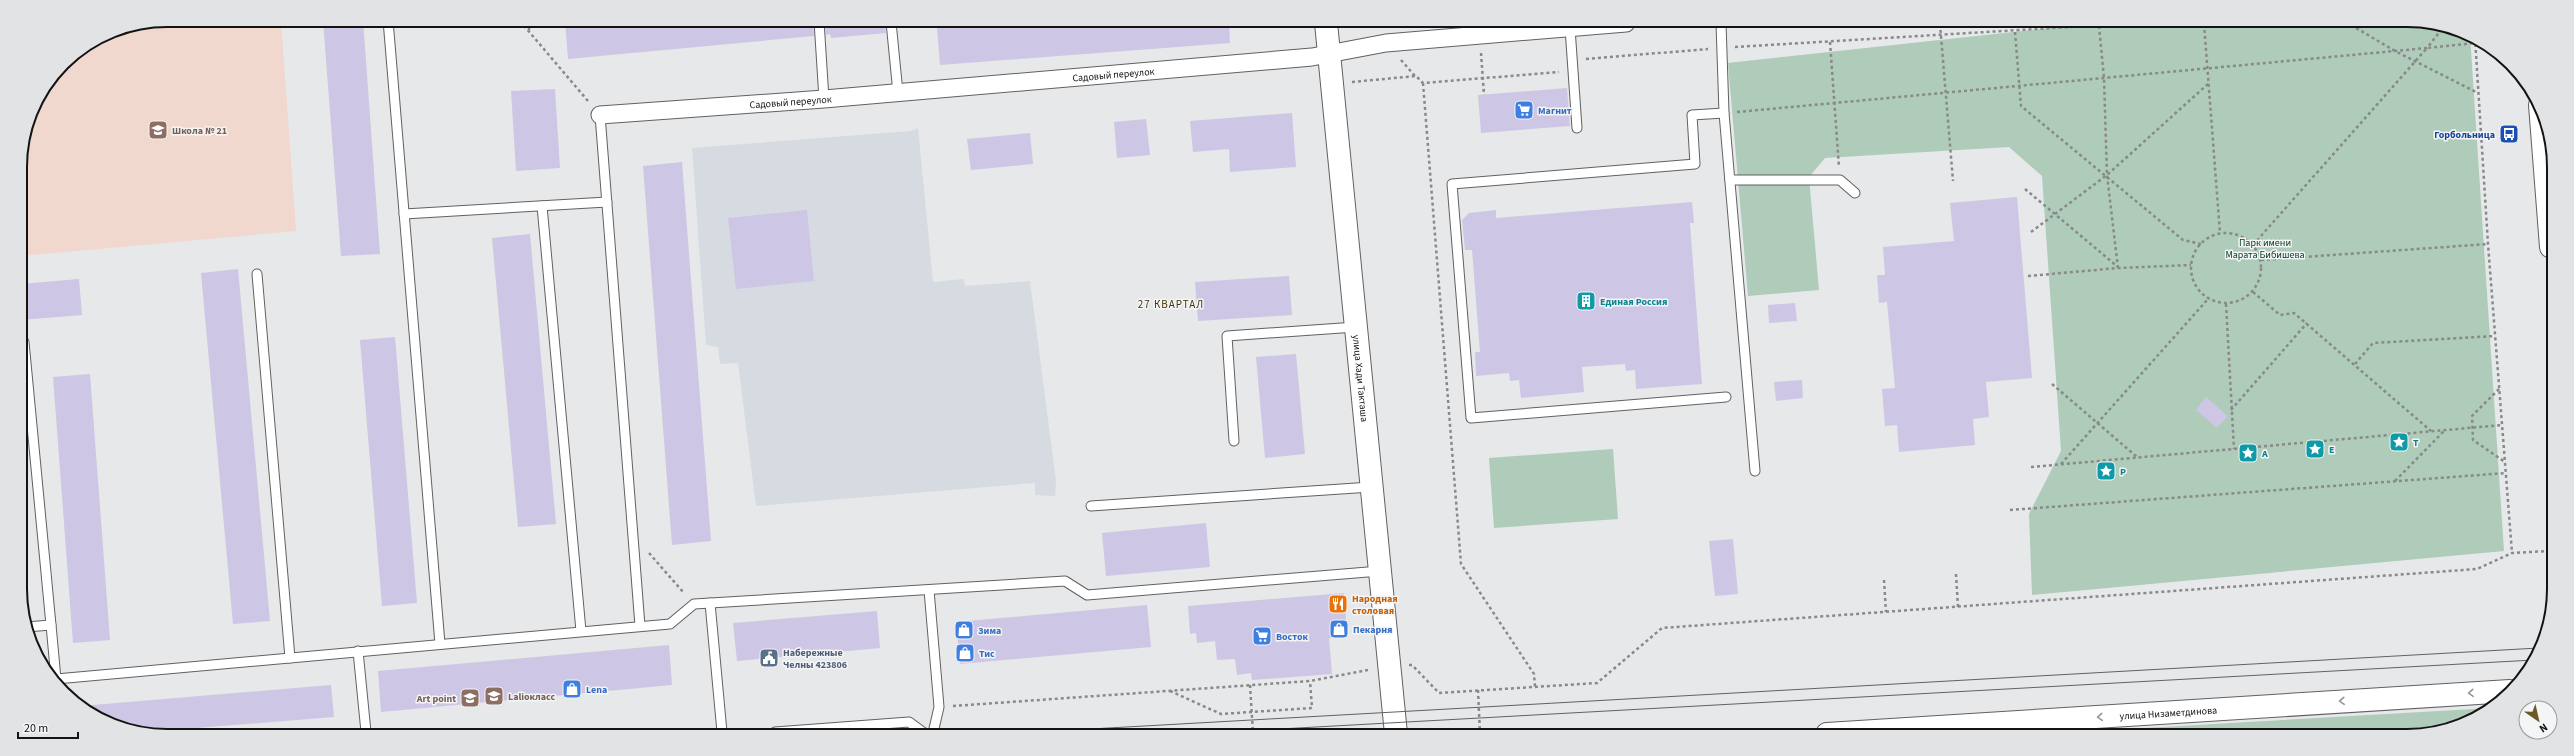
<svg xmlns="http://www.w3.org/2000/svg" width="2574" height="756" viewBox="0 0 2574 756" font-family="'Source Sans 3',sans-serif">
<rect width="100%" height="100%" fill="#e7e8e9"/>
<!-- built -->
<path fill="#d6dbe2" d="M 918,128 L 933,282 L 964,279 L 965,286 L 1030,281 L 1056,481 L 1055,496 L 1035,495 L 1035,483 L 756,506 L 738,363 L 720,364 L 718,347 L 706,345 L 692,148 L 910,131 Z"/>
<!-- education -->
<path fill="#f0d8ce" d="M 167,20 L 281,20 L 296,231 L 21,256 L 20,158 L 35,102 L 63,63 L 111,31 Z"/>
<!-- green -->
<g fill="#aeccb9">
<path d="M 2088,24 L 2445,25 L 2470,35 L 2504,551 L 2032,595 L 2029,514 L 2061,451 L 2042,176 L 2009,147 L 1825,158 L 1809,177 L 1819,290 L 1748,296 L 1728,63 Z"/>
<path d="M 1613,449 L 1618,519 L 1494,528 L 1489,458 Z"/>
<path d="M 2491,708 L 2454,728 L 2416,736 L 2088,735 L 2127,729 Z"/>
</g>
<!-- building -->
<g fill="#cec6e5">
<path d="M 323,20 L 363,20 L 380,254 L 341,256 Z"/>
<path d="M 565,21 L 813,21 L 814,36 L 568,59 Z"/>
<path d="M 825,21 L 885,22 L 886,33 L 831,38 L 830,34 L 826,35 Z"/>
<path d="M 1017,22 L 1229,22 L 1230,43 L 940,65 L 937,28 Z"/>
<path d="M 1567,88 L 1570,126 L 1481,133 L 1478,95 Z"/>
<path d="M 555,89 L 560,168 L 516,171 L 511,91 Z"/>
<path d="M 1292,113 L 1296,167 L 1230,172 L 1229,149 L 1193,152 L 1190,121 Z"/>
<path d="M 1146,119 L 1150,155 L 1117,158 L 1114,122 Z"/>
<path d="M 1030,133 L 1033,164 L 971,170 L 967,139 Z"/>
<path d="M 682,162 L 711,541 L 672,545 L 643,166 Z"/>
<path d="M 2017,197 L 2032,378 L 1986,382 L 1989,417 L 1973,419 L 1975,445 L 1899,452 L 1897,425 L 1885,426 L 1882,389 L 1895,388 L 1887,302 L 1879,303 L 1877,275 L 1885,275 L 1883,247 L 1954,241 L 1950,203 Z"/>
<path d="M 1692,202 L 1694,223 L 1690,223 L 1702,384 L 1636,389 L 1635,370 L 1626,371 L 1625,364 L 1582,367 L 1584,392 L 1521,398 L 1519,380 L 1510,381 L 1509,373 L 1476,376 L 1475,352 L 1480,352 L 1472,250 L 1465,250 L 1462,220 L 1469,213 L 1496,210 L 1496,218 Z"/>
<path d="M 807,210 L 814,281 L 736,289 L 728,218 Z"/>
<path d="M 530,234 L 556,524 L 518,527 L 492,238 Z"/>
<path d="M 238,269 L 270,621 L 233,624 L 201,273 Z"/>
<path d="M 1289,276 L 1292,315 L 1198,321 L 1195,282 Z"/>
<path d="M 79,279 L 82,315 L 21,320 L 21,284 Z"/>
<path d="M 1795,303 L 1797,321 L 1769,323 L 1768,305 Z"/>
<path d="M 395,337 L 417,603 L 382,606 L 360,340 Z"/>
<path d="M 1296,354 L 1305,454 L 1265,458 L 1256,357 Z"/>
<path d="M 90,374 L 110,640 L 73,643 L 53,377 Z"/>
<path d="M 1802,380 L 1803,398 L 1776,401 L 1774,382 Z"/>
<path d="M 2206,397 L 2228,416 L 2217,428 L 2196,410 Z"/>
<path d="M 1206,523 L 1210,567 L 1106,576 L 1102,533 Z"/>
<path d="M 1733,539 L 1738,594 L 1715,596 L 1709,541 Z"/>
<path d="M 1344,593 L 1347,636 L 1329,638 L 1332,674 L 1252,680 L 1251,673 L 1237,675 L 1235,659 L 1217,660 L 1215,641 L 1197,643 L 1196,633 L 1190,634 L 1188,606 Z"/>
<path d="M 1147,605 L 1151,647 L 960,664 L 956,622 Z"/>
<path d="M 877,611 L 880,648 L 737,661 L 733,623 Z"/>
<path d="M 669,645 L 672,685 L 381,712 L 378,671 Z"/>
<path d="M 331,685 L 334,717 L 159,731 L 129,731 L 94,716 L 81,706 Z"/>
</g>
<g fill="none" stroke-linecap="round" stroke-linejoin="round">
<defs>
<g id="lane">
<path d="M 388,20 L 440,644"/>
<path d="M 819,21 L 824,99"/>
<path d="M 891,22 L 898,93"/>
<path d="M 1471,23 L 1472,36"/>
<path d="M 1721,23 L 1724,113 L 1755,471"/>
<path d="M 1570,28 L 1577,128"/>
<path d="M 1724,113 L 1692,115 L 1695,164 L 1452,184 L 1471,418 L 1726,397"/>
<path d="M 600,115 L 640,626"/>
<path d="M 1730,180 L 1840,180 L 1855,193"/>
<path d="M 542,206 L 581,631"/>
<path d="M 404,214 L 607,202"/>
<path d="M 257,274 L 290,658"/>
<path d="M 21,342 L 24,342 L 51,625"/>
<path d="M 1234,441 L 1227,336 L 1356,327"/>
<path d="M 1091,506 L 1371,487"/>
<path d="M 929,590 L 939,707 L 933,733"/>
<path d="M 710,603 L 722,732"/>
<path d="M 26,627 L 51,625 L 56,679 L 670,624 L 694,604 L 1065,581 L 1087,595 L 1380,571"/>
<path d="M 358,651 L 366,732"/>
<path d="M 775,732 L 909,722 L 924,733"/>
</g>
<g id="street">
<path id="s1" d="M 600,115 L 824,99 L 1312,57 L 1386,43 L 1626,23"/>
</g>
<g id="secondary">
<path id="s2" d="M 1326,23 L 1396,734"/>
<path d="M 2540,105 L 2551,247"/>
</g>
<g id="primary">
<path id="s3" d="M 1827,734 L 2510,691"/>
</g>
</defs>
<!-- lane casing -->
<use href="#lane" stroke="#616162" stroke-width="11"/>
<!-- street casing -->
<use href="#street" stroke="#616162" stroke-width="19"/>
<!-- secondary casing -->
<use href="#secondary" stroke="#616162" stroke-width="24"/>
<!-- primary casing -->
<use href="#primary" stroke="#616162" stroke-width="24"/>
<!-- path -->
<g stroke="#88898a" stroke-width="2.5" stroke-dasharray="3 3" stroke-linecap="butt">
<path d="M 520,21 L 588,101"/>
<path d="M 529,21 L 529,32"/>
<path d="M 1370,23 L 1374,27"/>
<path d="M 1940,24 L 1953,181"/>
<path d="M 2204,24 L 2220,233"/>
<path d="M 2351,25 L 2395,51 L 2478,93"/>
<path d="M 2099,26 L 2104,78 L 2107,175 L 2118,268"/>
<path d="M 2015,32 L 2021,106 L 2183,240 L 2201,244"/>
<path d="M 2475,38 L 2488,244 L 2512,553"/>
<path d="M 1830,42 L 1839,167"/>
<path d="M 1735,47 L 2120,24"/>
<path d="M 1481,53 L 1484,95"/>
<path d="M 1586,59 L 1708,49"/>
<path d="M 1401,60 L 1415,76"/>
<path d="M 1352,82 L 1416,76 L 1423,83 L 1559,72"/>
<path d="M 1423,83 L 1461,564 L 1534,674 L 1535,687"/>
<path d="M 1737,112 L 2427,48 L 2445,25"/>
<path d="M 2025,189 L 2118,267"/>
<path d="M 2031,232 L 2107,175 L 2209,83"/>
<circle cx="2226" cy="268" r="35"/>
<path d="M 2253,245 L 2427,48 L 2475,43"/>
<path d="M 2261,260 L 2488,244"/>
<path d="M 2028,276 L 2118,268 L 2191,265"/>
<path d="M 2253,292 L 2280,315 L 2294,313 L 2431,431"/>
<path d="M 2226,304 L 2234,449"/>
<path d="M 2355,364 L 2373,343 L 2495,336"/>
<path d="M 2052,384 L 2137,457"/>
<path d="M 2499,389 L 2472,416 L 2473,440 L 2505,462"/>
<path d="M 2231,410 L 2307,323"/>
<path d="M 2061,464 L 2208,299"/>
<path d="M 2031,467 L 2502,425"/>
<path d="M 2395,481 L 2445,430"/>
<path d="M 2010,510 L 2506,473"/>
<path d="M 649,553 L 684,593"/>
<path d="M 1956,574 L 1958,607"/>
<path d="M 1884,580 L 1886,612"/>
<path d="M 1409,665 L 1412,665 L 1439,693 L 1597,683 L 1662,628 L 2477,569 L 2512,553 L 2549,551"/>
<path d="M 1250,685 L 1253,733"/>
<path d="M 1478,690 L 1480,734"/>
<path d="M 1170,691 L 1221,714 L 1312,708 L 1310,681"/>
<path d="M 953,706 L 1310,681 L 1368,670"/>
</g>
<!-- lane -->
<use href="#lane" stroke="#fff" stroke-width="9"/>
<!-- street -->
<use href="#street" stroke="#fff" stroke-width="17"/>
<!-- secondary -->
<use href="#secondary" stroke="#fff" stroke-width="22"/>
<!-- primary -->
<use href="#primary" stroke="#fff" stroke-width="22"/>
<!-- tram -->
<g stroke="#616263" stroke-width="1">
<path d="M 1019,733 L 2539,648"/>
<path d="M 1207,733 L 2534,660"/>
</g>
</g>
<!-- one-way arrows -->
<defs><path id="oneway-chevron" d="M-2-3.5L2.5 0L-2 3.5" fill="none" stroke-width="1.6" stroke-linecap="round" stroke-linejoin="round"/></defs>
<g stroke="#959595">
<use href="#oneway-chevron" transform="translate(2471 693) rotate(176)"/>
<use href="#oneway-chevron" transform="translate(2342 701) rotate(176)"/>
<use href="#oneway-chevron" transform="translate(2100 717) rotate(176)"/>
</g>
<!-- icons -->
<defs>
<symbol id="supermarket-square" viewBox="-11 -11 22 22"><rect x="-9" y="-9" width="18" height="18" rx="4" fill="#3f7fe0" stroke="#f4f5f6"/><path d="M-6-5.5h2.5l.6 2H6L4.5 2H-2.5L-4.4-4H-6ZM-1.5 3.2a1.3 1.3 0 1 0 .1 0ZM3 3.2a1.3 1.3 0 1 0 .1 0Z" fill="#fff"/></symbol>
<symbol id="school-square" viewBox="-11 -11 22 22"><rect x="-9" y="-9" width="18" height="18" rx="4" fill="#8d6e63" stroke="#f4f5f6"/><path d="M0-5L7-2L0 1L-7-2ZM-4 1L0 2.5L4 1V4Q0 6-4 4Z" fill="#fff"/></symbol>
<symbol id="bus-square" viewBox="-11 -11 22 22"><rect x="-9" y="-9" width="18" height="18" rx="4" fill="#1a4fb4" stroke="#f4f5f6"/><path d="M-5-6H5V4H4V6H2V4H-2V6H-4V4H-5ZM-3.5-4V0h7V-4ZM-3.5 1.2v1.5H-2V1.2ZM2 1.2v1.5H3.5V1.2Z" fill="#fff"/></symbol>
<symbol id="building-square" viewBox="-11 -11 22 22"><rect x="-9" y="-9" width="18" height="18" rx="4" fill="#0f9aa8" stroke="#f4f5f6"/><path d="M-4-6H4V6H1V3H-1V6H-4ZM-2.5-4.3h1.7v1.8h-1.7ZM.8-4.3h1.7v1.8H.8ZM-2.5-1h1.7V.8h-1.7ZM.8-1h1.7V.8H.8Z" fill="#fff"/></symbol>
<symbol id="sight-square" viewBox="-11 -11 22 22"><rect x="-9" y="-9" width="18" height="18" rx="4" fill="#0f9aa8" stroke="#f4f5f6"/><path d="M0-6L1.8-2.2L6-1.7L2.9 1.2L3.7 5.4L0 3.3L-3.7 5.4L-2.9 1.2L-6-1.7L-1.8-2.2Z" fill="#fff"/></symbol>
<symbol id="restaurant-square" viewBox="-11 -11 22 22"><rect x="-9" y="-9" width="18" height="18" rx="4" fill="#e8710a" stroke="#f4f5f6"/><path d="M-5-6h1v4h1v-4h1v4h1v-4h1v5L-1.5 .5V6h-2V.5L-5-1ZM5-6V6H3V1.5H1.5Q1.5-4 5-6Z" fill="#fff"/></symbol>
<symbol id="shop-square" viewBox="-11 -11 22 22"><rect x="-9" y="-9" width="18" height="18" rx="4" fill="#3f7fe0" stroke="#f4f5f6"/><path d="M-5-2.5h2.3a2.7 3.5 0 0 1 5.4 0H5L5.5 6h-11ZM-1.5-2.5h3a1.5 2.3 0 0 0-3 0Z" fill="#fff"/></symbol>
<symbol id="civic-square" viewBox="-11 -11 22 22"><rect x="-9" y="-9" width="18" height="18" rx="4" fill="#5c6f8a" stroke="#f4f5f6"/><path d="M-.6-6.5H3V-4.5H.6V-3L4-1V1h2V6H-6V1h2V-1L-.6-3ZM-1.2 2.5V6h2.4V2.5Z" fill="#fff"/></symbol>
</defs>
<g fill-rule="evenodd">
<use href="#supermarket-square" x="1513" y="99" width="22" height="22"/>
<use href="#school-square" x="147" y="119" width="22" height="22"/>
<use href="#bus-square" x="2498" y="123" width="22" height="22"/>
<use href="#building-square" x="1575" y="290" width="22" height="22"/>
<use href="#sight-square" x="2388" y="431" width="22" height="22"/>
<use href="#sight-square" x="2304" y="438" width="22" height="22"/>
<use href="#sight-square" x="2237" y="442" width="22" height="22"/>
<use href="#sight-square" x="2095" y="460" width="22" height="22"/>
<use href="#restaurant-square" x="1327" y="593" width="22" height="22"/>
<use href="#shop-square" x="1328" y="618" width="22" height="22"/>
<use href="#shop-square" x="953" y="619" width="22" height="22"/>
<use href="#supermarket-square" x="1251" y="625" width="22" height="22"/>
<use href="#shop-square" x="954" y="642" width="22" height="22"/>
<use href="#civic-square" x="758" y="647" width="22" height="22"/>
<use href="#shop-square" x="561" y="678" width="22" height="22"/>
<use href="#school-square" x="483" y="685" width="22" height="22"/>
<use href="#school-square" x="459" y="687" width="22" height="22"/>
</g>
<g text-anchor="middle" stroke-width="3" stroke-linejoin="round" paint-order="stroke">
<!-- street labels -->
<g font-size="10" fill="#131314" stroke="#f4f5f6">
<text dy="4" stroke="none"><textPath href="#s1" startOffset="515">Садовый переулок</textPath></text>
<text dy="4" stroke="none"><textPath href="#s1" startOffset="191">Садовый переулок</textPath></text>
<text dy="4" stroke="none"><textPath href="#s2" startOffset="357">улица Хади Такташа</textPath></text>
<text dy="4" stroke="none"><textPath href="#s3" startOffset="342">улица Низаметдинова</textPath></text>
</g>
<!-- shop labels -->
<g font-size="10" font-weight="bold" fill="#366cbe" stroke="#f4f5f6" text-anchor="start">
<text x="1538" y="114">Магнит</text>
<text x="1353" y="633">Пекарня</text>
<text x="978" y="634">Зима</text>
<text x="1276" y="640">Восток</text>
<text x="979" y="657">Тис</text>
<text x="586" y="693">Lena</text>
</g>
<!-- education labels -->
<g font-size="10" font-weight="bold" fill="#785e54" stroke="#f4f5f6" text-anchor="start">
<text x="172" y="134">Школа № 21</text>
<text x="508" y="700">Lalioкласс</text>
<text x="456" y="702" text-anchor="end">Art point</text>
</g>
<!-- transit labels -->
<g font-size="10" font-weight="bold" fill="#164399" stroke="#f4f5f6" text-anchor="end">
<text x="2495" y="138">Горбольница</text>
</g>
<!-- park labels -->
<g font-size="10" fill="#00381e" stroke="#f4f5f6">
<text x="2265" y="246">Парк имени<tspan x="2265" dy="12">Марата Бибишева</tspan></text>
</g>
<!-- culture labels -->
<g font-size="10" font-weight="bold" fill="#0d838f" stroke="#f4f5f6" text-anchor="start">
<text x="1600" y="305">Единая Россия</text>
<text x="2413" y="446">Т</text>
<text x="2329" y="453">Е</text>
<text x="2262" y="457">А</text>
<text x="2120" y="475">Р</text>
</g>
<!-- food labels -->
<g font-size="10" font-weight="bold" fill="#c56008" stroke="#f4f5f6" text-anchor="start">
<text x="1352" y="602">Народная<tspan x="1352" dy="12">столовая</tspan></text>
</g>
<!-- service labels -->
<g font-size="10" font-weight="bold" fill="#4e5e75" stroke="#f4f5f6" text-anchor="start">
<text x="783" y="656">Набережные<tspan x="783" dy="12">Челны 423806</tspan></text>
</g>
<!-- neighbourhood labels -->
<g font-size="11" letter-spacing="1" fill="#42330a" stroke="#f4f5f6">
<text x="1171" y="308">27 КВАРТАЛ</text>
</g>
</g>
<!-- crop -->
<path d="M0 0H2574V756H0ZM167 27H2407A140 140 0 0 1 2547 167V589A140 140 0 0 1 2407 729H167A140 140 0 0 1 27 589V167A140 140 0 0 1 167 27Z" fill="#e2e3e4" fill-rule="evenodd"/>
<path fill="none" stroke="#131314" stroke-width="2" d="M167 27H2407A140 140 0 0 1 2547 167V589A140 140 0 0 1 2407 729H167A140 140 0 0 1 27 589V167A140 140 0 0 1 167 27Z"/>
<!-- north arrow -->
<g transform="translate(2538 720) rotate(146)"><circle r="19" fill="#f4f5f6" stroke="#9a9b9c"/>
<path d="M0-3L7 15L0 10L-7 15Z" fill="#6c5928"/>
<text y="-6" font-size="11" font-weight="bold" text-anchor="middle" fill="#131314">N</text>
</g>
<!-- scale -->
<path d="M18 732v6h60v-6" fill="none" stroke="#131314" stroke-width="2"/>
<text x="24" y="732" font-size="12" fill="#131314" stroke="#f4f5f6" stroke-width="3" paint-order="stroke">20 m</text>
</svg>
